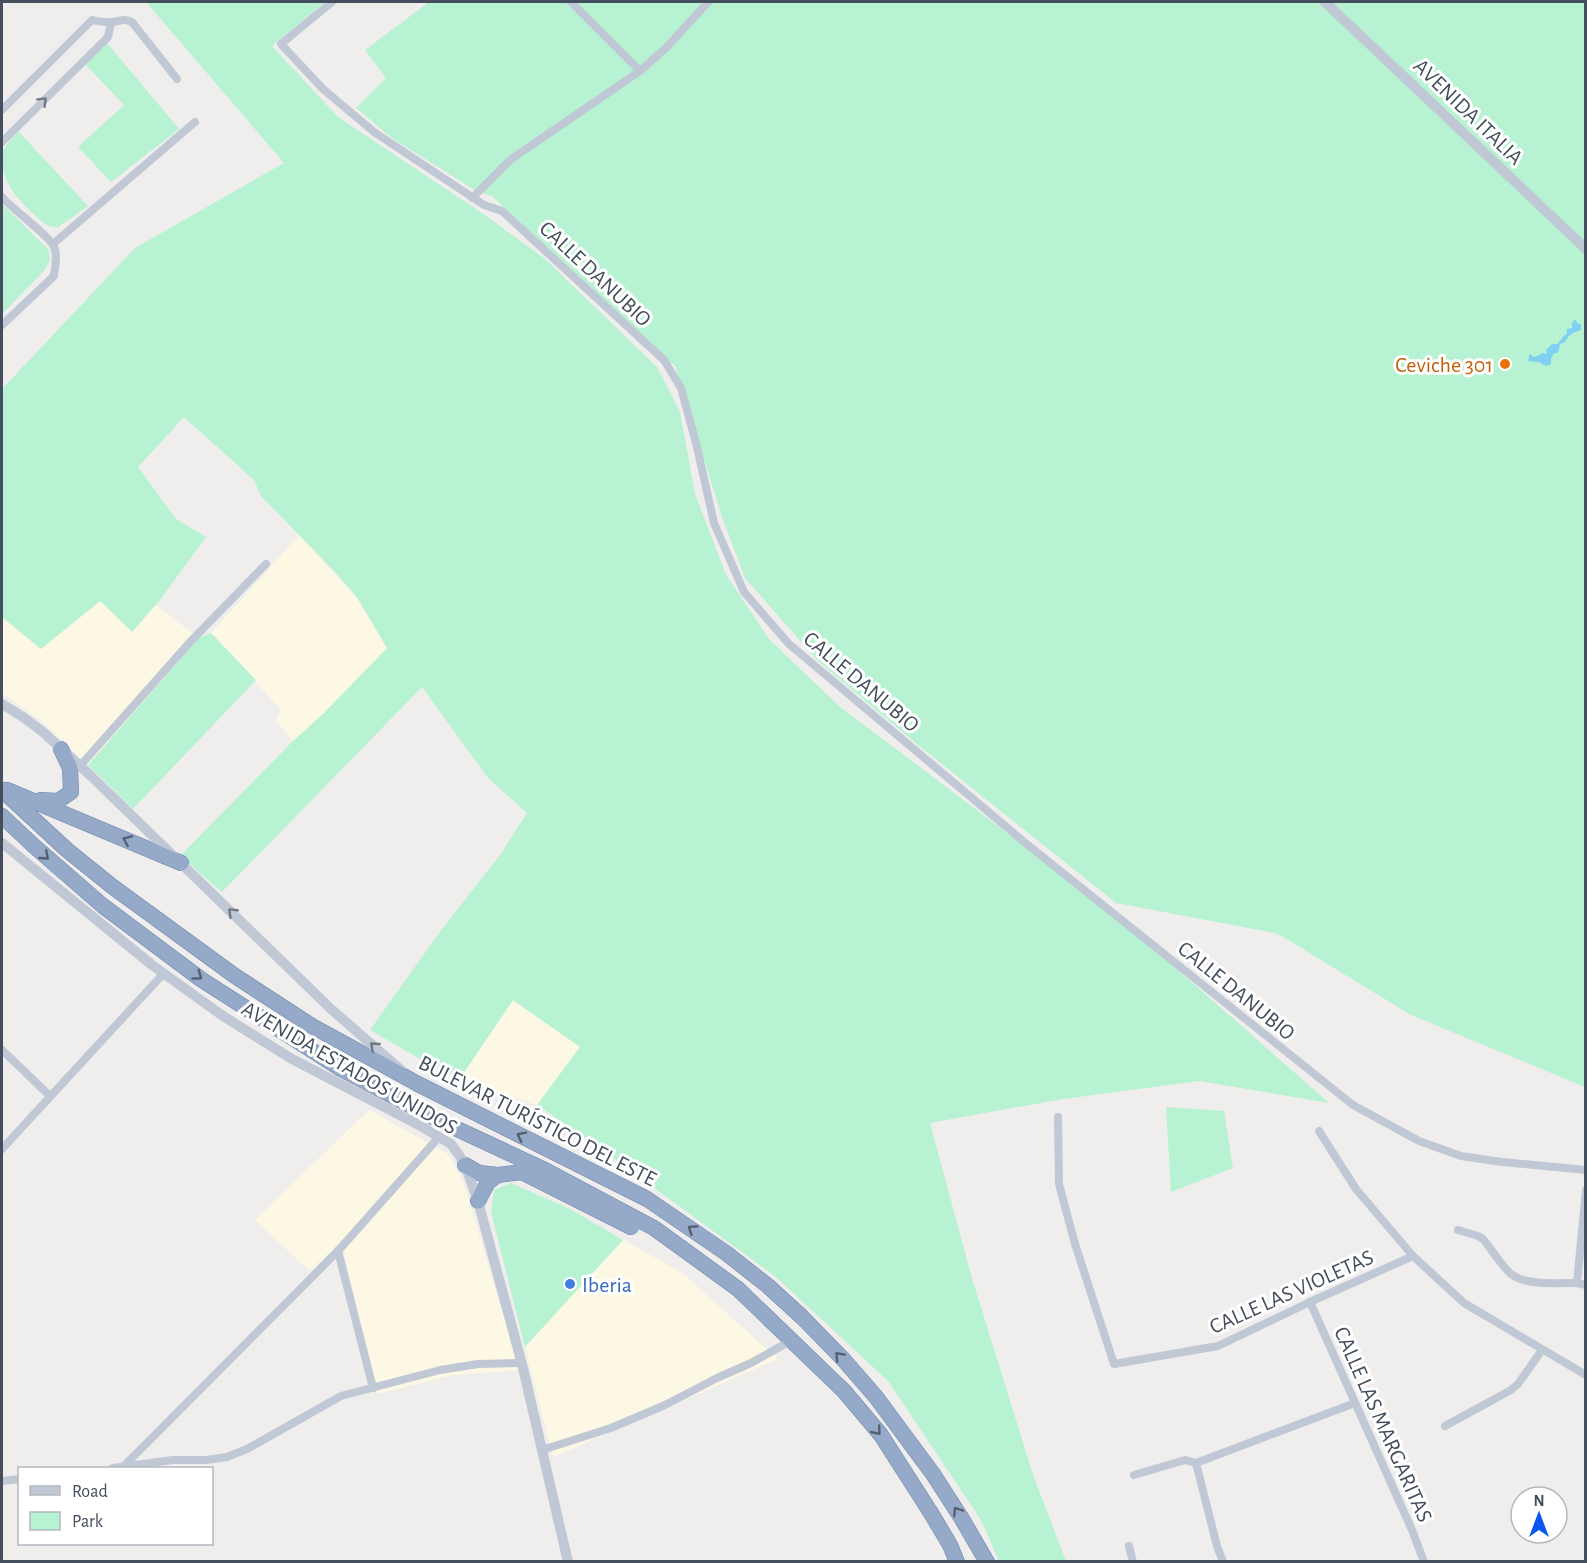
<svg xmlns="http://www.w3.org/2000/svg" width="1587" height="1563" viewBox="0 0 1587 1563" font-family="'Alegreya Sans',sans-serif">
<rect width="100%" height="100%" fill="#f0eded"/>
<!-- commercial -->
<g fill="#fdf8e4">
<path d="M 299,535 L 358,599 L 387,649 L 323,714 L 293,741 L 275,720 L 281,710 L 211,633 Z"/>
<path d="M 100,601 L 155,604 L 199,638 L 88,765 L 44,723 L 2,693 L 2,617 L 41,649 Z"/>
<path d="M 513,1000 L 580,1047 L 537,1105 L 448,1075 L 465,1071 Z"/>
<path d="M 369,1110 L 448,1154 L 464,1183 L 499,1302 L 521,1370 L 453,1375 L 377,1394 L 341,1241 L 310,1271 L 255,1220 Z"/>
<path d="M 623,1240 L 681,1272 L 778,1359 L 553,1457 L 525,1347 Z"/>
</g>
<!-- green -->
<g fill="#b7f2d3">
<path d="M 146,2 L 325,2 L 272,46 L 338,117 L 479,211 L 544,258 L 657,367 L 680,412 L 695,494 L 726,575 L 769,639 L 839,706 L 1113,913 L 1329,1103 L 1199,1081 L 1063,1099 L 930,1123 L 972,1278 L 1033,1475 L 1066,1561 L 999,1561 L 981,1520 L 888,1381 L 776,1277 L 586,1138 L 537,1105 L 580,1047 L 513,1000 L 465,1071 L 448,1075 L 370,1030 L 442,929 L 500,855 L 527,813 L 488,778 L 422,687 L 222,892 L 180,856 L 293,741 L 323,714 L 387,648 L 358,599 L 339,576 L 261,496 L 254,480 L 184,417 L 138,467 L 176,519 L 206,537 L 160,600 L 132,632 L 100,601 L 41,649 L 2,617 L 2,389 L 135,248 L 284,163 Z"/>
<path d="M 429,2 L 1585,2 L 1585,1087 L 1411,1015 L 1285,938 L 1275,933 L 1116,903 L 918,745 L 817,660 L 745,578 L 722,517 L 675,366 L 492,196 L 476,191 L 392,138 L 356,108 L 386,78 L 365,50 Z"/>
<path d="M 107,43 L 179,129 L 111,182 L 78,147 L 124,105 L 85,64 Z"/>
<path d="M 18,131 L 88,206 L 58,227 C 47,228 41,221 34,214 C 17,199 0,180 2,154 C 5,145 13,138 18,131 Z"/>
<path d="M 2,204 L 49,250 L 50,260 L 44,271 L 2,314 Z"/>
<path d="M 211,633 L 256,680 L 133,809 L 88,765 L 199,638 Z"/>
<path d="M 1166,1107 L 1224,1111 L 1233,1168 L 1171,1192 Z"/>
<path d="M 511,1183 L 570,1209 L 623,1240 L 525,1347 L 491,1212 L 494,1190 Z"/>
</g>
<!-- water -->
<path fill="#80d0f3" d="M 1575,319 L 1578,324 L 1581,324 L 1581,330 C 1574,332 1568,335 1565,342 L 1560,344 L 1559,350 L 1557,353 L 1554,353 L 1551,359 L 1551,364 L 1546,366 L 1539,362 L 1528,361 L 1529,358 L 1529,354 L 1535,357 L 1543,353 L 1546,354 L 1547,352 L 1546,350 L 1552,344 L 1557,344 L 1567,333 L 1567,329 L 1572,328 L 1572,323 Z"/>
<g fill="none" stroke-linecap="round" stroke-linejoin="round">
<defs>
<g id="trunk">
<path d="M 2,790 L 67,850 L 113,887 L 235,976 L 312,1026 L 418,1084 L 647,1199 L 726,1253 L 768,1286 L 802,1317 L 843,1359 L 876,1397 L 933,1474 L 962,1519 L 987,1562"/>
<path d="M 7,790 L 181,863"/>
<path d="M 41,800 L 58,801 L 71,792 L 70,768 L 61,749"/>
<path d="M 2,816 L 34,846 L 103,906 L 202,980 L 341,1069 L 442,1122 L 545,1170 L 654,1228 L 738,1289 L 844,1391 L 881,1435 L 931,1513 L 950,1545 L 957,1562"/>
<path d="M 465,1165 L 479,1173 L 498,1175"/>
<path d="M 478,1201 L 488,1182 L 498,1175 L 522,1172 L 631,1227"/>
</g>
</defs>
<!-- trunk casing -->
<use href="#trunk" stroke="#6b84ac" stroke-width="16"/>
<!-- minor -->
<g stroke="#bfc8d4" stroke-width="8">
<path d="M 332,2 L 281,44 L 323,89 L 374,132 L 484,205 L 502,211 L 664,360 L 681,388 L 697,447 L 714,523 L 744,592 L 789,644 L 1023,841 L 1353,1105 L 1419,1141 L 1461,1156 L 1502,1162 L 1586,1170"/>
<path d="M 571,2 L 640,71"/>
<path d="M 2,110 L 92,20 C 98,21 106,23 112,22 C 121,21 124,18 132,22 L 177,79"/>
<path d="M 2,142 L 108,37 L 111,23"/>
<path d="M 2,197 C 12,209 50,236 54,247 C 58,256 55,266 54,276 L 2,325"/>
<path d="M 472,198 L 510,160 L 640,71 L 667,47 L 708,2"/>
<path d="M 53,244 L 195,122"/>
<path d="M 80,766 L 191,641 L 266,564"/>
<path d="M 2,1050 L 50,1096"/>
<path d="M 1058,1117 L 1059,1184 L 1075,1244 L 1114,1364 L 1218,1346 L 1310,1302 L 1413,1256"/>
<path d="M 1319,1131 L 1356,1189 L 1413,1256 L 1464,1303 L 1586,1375"/>
<path d="M 2,1149 L 164,973"/>
<path d="M 1586,1190 L 1577,1283 L 1586,1285"/>
<path d="M 1458,1230 L 1478,1236 L 1483,1239 C 1492,1250 1499,1262 1509,1272 C 1522,1286 1558,1283 1577,1283"/>
<path d="M 338,1251 L 373,1388"/>
<path d="M 1310,1302 L 1412,1530 L 1424,1562"/>
<path d="M 1445,1426 L 1511,1390 L 1518,1384 L 1542,1350"/>
<path d="M 542,1450 L 611,1428 L 665,1405 L 717,1378 L 751,1363 L 792,1340"/>
<path d="M 123,1467 L 338,1251 L 439,1137"/>
<path d="M 113,1468 L 173,1460 L 206,1460 L 227,1457 L 247,1449 L 341,1396 L 440,1370 L 478,1364 L 522,1363"/>
<path d="M 1134,1475 L 1185,1460 L 1196,1463"/>
<path d="M 2,1481 L 20,1479"/>
<path d="M 1129,1546 L 1133,1562"/>
<path d="M 1223,1562 L 1217,1546 L 1196,1463 L 1355,1403"/>
</g>
<!-- tertiary -->
<g stroke="#bfc8d4" stroke-width="10">
<path d="M 1325,2 L 1586,249"/>
<path d="M 2,704 L 23,717 L 43,732 L 91,776 L 331,1009 L 401,1070"/>
<path d="M 2,843 L 152,965 L 223,1016 L 292,1059 L 419,1125 L 451,1144 L 459,1155 L 465,1165 L 478,1201 L 523,1368 L 568,1562"/>
</g>
<!-- trunk -->
<use href="#trunk" stroke="#95aac8" stroke-width="15"/>
</g>
<!-- one-way arrows -->
<defs><path id="oneway-chevron" d="M-2-3.5L2.5 0L-2 3.5" fill="none" stroke-width="1.6" stroke-linecap="round" stroke-linejoin="round" transform="scale(1.5)"/></defs>
<g stroke="#6f7986">
<use href="#oneway-chevron" transform="translate(43 101) rotate(-45)"/>
<use href="#oneway-chevron" transform="translate(232 912) rotate(-136)"/>
<use href="#oneway-chevron" transform="translate(374 1046) rotate(-139)"/>
</g>
<g stroke="#546072">
<use href="#oneway-chevron" transform="translate(127 840) rotate(-157)"/>
<use href="#oneway-chevron" transform="translate(45 856) rotate(41)"/>
<use href="#oneway-chevron" transform="translate(198 976) rotate(36)"/>
<use href="#oneway-chevron" transform="translate(521 1136) rotate(-153)"/>
<use href="#oneway-chevron" transform="translate(692 1229) rotate(-145)"/>
<use href="#oneway-chevron" transform="translate(839 1356) rotate(-133)"/>
<use href="#oneway-chevron" transform="translate(877 1431) rotate(51)"/>
<use href="#oneway-chevron" transform="translate(957 1511) rotate(-123)"/>
</g>
<!-- markers -->
<circle fill="#e8710a" stroke="#fff" stroke-width="2" cx="1505" cy="364" r="6"/>
<circle fill="#3f7fe0" stroke="#fff" stroke-width="2" cx="570" cy="1284" r="6"/>
<g text-anchor="middle" stroke-width="6" stroke-linejoin="round" paint-order="stroke">
<!-- street labels -->
<g font-size="22" fill="#444e5c" stroke="#fff">
<text transform="translate(1469 111) rotate(44)" y="8">AVENIDA ITALIA</text>
<text transform="translate(596 273) rotate(43)" y="8">CALLE DANUBIO</text>
<text transform="translate(862 681) rotate(40)" y="8">CALLE DANUBIO</text>
<text transform="translate(1237 990) rotate(39)" y="8">CALLE DANUBIO</text>
<text transform="translate(350 1067) rotate(30)" y="8">AVENIDA ESTADOS UNIDOS</text>
<text transform="translate(538 1120) rotate(27)" y="8">BULEVAR TURÍSTICO DEL ESTE</text>
<text transform="translate(1291 1291) rotate(-24)" y="8">CALLE LAS VIOLETAS</text>
<text transform="translate(1384 1424) rotate(66)" y="8">CALLE LAS MARGARITAS</text>
</g>
<!-- food labels -->
<g font-size="22" fill="#c56008" stroke="#fff" text-anchor="end">
<text x="1493" y="372">Ceviche 301</text>
</g>
<!-- shop labels -->
<g font-size="22" fill="#366cbe" stroke="#fff" text-anchor="start">
<text x="582" y="1292">Iberia</text>
</g>
</g>
<!-- border -->
<rect width="1587" height="1563" fill="none" stroke="#444e5c" stroke-width="6"/>
<!-- legend -->
<rect x="18" y="1467" width="195" height="78" fill="#ffffff" stroke="#b4b8be" stroke-width="1.5"/>
<rect x="30" y="1486" width="30" height="9" fill="#bfc8d4" stroke="#b4b8be" stroke-width="1.5"/>
<text x="72" y="1497" font-size="18" fill="#444e5c">Road</text>
<rect x="30" y="1512" width="30" height="18" fill="#b7f2d3" stroke="#b4b8be" stroke-width="1.5"/>
<text x="72" y="1527" font-size="18" fill="#444e5c">Park</text>
<!-- north arrow -->
<g transform="translate(1539 1515)"><circle r="28" fill="#ffffff" stroke="#b4b8be" stroke-width="1.5"/>
<path d="M0-4.5L10 22L0 15L-10 22Z" fill="#0a58ed"/>
<text y="-9" font-size="16" font-weight="bold" text-anchor="middle" fill="#444e5c">N</text>
</g>
</svg>
